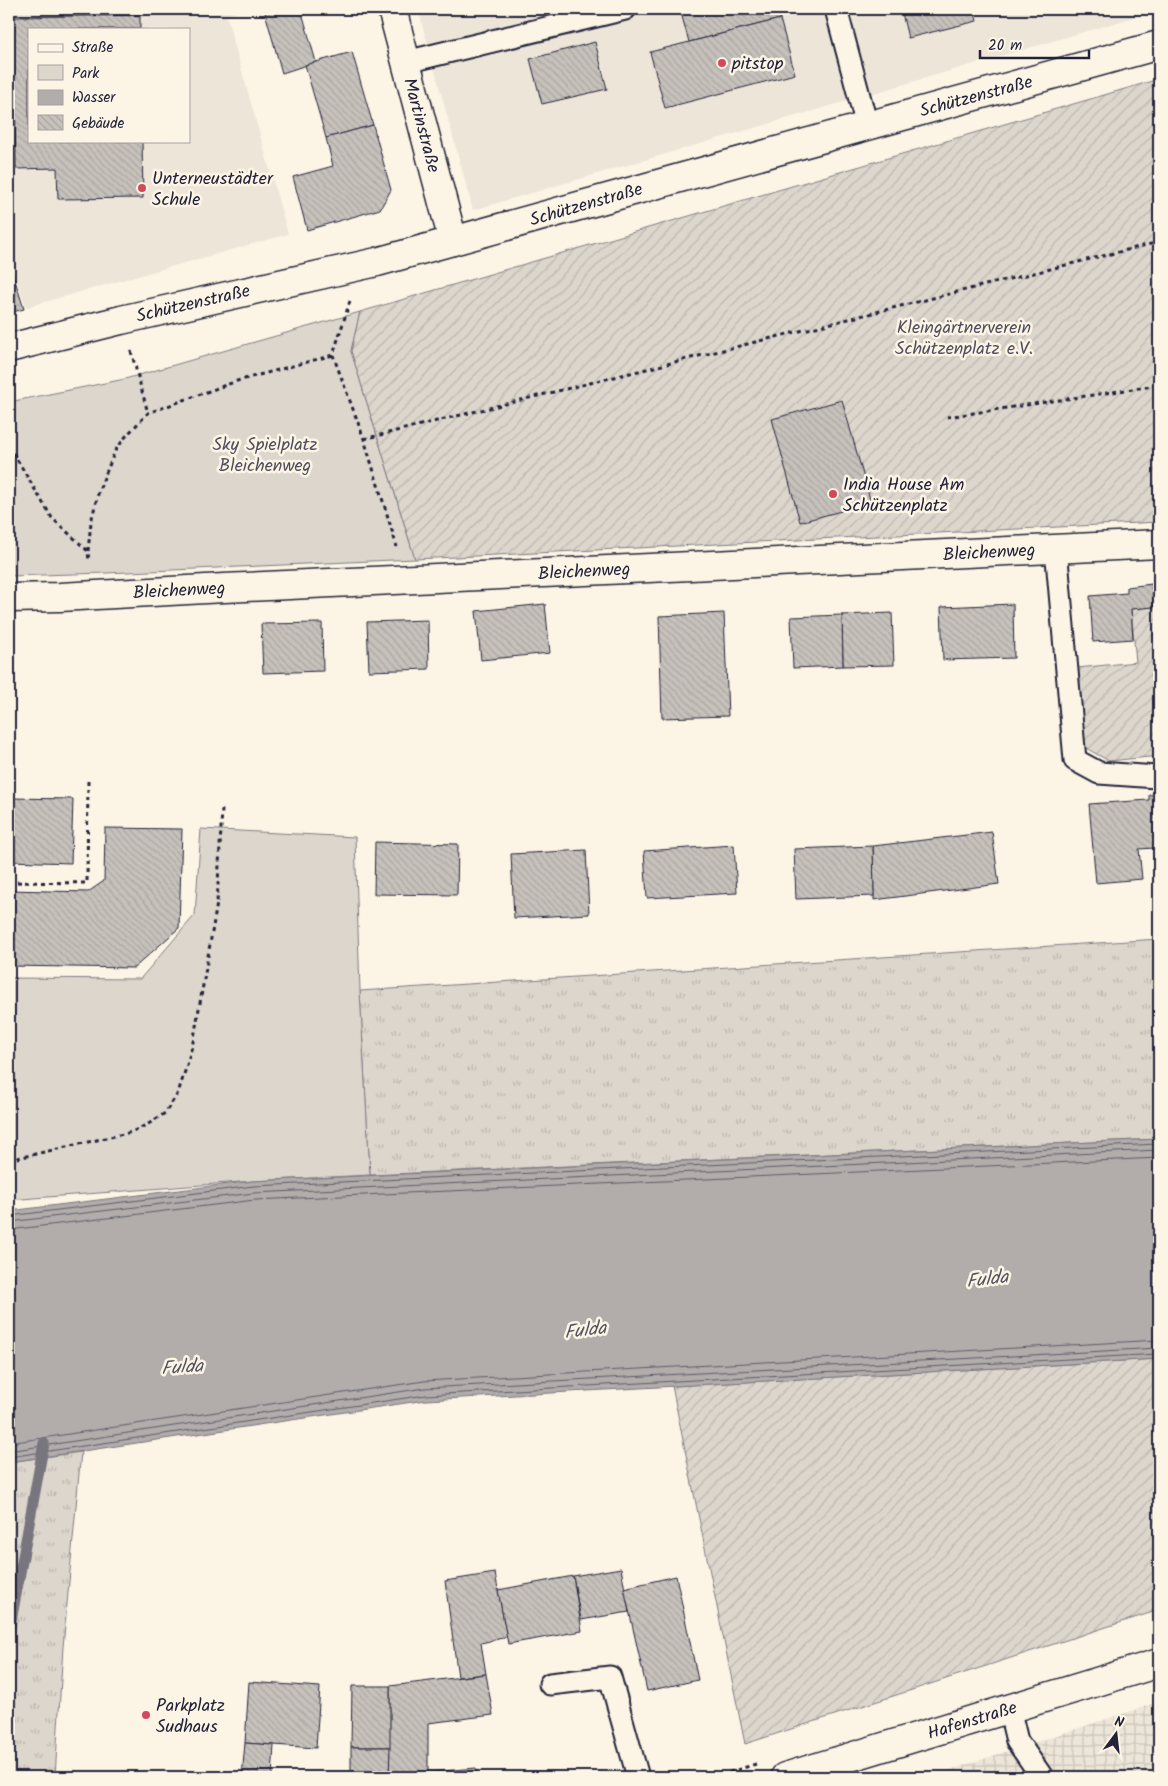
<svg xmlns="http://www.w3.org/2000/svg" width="1168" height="1786" viewBox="0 0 1168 1786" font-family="Kalam,sans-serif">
<defs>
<pattern id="industrial-grid" width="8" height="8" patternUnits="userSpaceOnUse" patternTransform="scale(1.25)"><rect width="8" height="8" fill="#ece5d8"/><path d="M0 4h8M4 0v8" fill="none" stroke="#cac4ba"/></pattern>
<pattern id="grass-tufts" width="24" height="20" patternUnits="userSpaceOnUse" patternTransform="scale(1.25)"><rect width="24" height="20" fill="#dcd6cc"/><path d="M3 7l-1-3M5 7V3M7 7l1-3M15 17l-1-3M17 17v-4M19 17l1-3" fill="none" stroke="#bcb7b0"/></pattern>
<pattern id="garden-furrows" width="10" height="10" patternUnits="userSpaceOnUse" patternTransform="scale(1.25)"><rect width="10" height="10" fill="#dcd6cc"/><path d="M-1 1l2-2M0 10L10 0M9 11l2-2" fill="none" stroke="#bcb7b0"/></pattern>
<pattern id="building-back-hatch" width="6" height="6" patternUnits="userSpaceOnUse" patternTransform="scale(1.25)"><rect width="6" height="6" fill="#c6c1bb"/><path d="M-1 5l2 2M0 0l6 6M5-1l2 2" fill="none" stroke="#aaa6a2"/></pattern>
</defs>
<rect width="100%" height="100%" fill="#fcf5e5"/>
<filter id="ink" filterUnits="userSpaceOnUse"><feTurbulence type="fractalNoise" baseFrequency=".02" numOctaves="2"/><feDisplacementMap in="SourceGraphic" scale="10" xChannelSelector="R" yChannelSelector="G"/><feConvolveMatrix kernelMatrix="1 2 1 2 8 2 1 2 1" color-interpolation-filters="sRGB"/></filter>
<g filter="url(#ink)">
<!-- built -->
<g fill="#ece5d8" fill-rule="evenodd">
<path d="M 9,9 L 247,9 L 226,15 L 288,234 L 26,307 L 9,256 ZM 29,29 L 189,29 L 189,141 L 29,141 Z"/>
<path d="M 418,9 L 1159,9 L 1159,10 L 473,210 Z"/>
</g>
<!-- industrial -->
<path fill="url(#industrial-grid)" d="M 1159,1702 L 1159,1777 L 928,1777 Z"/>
<!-- grass -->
<g fill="url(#grass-tufts)" stroke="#7f7c84">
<path d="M 1159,939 L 1159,1139 L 370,1175 L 360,991 Z"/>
<path d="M 81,1452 L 63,1647 L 55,1777 L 9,1777 L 9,1462 Z"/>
</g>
<!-- park -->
<g fill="#dcd6cc" stroke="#7f7c84">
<path d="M 360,312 L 351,351 L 415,559 L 106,573 L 9,576 L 9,402 L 125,379 Z"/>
<path d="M 201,829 L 355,837 L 360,991 L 370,1175 L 253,1181 L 9,1200 L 9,978 L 140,979 L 195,915 Z"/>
</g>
<!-- garden -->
<g fill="url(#garden-furrows)" stroke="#7f7c84">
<path d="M 1159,79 L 1159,522 L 415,559 L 351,351 L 360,312 Z"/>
<path d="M 1159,583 L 1159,756 L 1109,761 L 1084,747 L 1077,668 L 1136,662 L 1131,609 L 1154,607 L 1152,584 Z"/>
<path d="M 1159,1359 L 1159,1610 L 745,1744 L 672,1386 Z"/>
</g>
<!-- water -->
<path fill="#b2adab" stroke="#78757e" d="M 1159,1139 L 1159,1359 L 426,1400 L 9,1462 L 9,1211 L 253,1181 Z"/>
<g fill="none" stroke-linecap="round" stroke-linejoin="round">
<!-- shore -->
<g stroke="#5c5a68" stroke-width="1">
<path d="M 9,1216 L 254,1186 L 1159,1144"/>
<path d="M 9,1222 L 254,1193 L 1159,1150"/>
<path d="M 9,1230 L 255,1200 L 1159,1158"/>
<path d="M 9,1443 L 424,1381 L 1159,1340"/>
<path d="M 9,1451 L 425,1388 L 1159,1348"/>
<path d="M 9,1457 L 426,1395 L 1159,1354"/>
</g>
<!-- stream -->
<path stroke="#78757e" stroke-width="11" d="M 9,1632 L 44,1443"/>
</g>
<!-- building -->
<g fill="url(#building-back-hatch)" stroke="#22223b">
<path d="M 264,9 L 301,9 L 316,62 L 282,73 Z"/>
<path d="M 680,9 L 777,9 L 780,19 L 689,42 Z"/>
<path d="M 901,9 L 974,9 L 977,21 L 908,38 Z"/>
<path d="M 140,15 L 140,29 L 29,29 L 29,141 L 142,141 L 143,198 L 58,199 L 57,168 L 16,169 L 13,17 Z"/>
<path d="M 780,19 L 795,74 L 665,108 L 650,52 Z"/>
<path d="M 595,42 L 607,89 L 542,104 L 530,59 Z"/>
<path d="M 352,52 L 373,125 L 326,138 L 305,65 Z"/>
<path d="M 373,125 L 391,190 L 380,209 L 307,230 L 293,177 L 333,166 L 326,138 Z"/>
<path d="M 9,261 L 24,309 L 9,313 Z"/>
<path d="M 842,400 L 871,503 L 800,522 L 772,419 Z"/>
<path d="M 1152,584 L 1154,607 L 1131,609 L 1133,639 L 1093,642 L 1090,596 L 1127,593 L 1127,587 Z"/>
<path d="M 545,604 L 550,653 L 481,660 L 476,611 Z"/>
<path d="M 1013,604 L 1014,658 L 943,660 L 941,607 Z"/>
<path d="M 724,613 L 728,716 L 662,718 L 659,616 Z"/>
<path d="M 892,613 L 894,665 L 843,666 L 842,615 Z"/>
<path d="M 842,615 L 843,666 L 793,668 L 791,617 Z"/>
<path d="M 428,620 L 429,669 L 369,671 L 367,622 Z"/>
<path d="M 322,623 L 323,671 L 263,673 L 261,624 Z"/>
<path d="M 1159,794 L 1159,856 L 1154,856 L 1154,848 L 1139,849 L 1142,879 L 1096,883 L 1089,804 L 1149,800 L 1149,795 Z"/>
<path d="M 9,798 L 73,799 L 71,863 L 9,861 Z"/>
<path d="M 105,828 L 182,829 L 179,928 L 134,968 L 9,966 L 9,890 L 88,892 L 104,881 Z"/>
<path d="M 992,832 L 999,884 L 874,900 L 873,846 Z"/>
<path d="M 375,842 L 458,844 L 457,895 L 374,894 Z"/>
<path d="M 734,845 L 737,893 L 647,898 L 644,851 Z"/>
<path d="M 873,846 L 874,896 L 796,899 L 794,849 Z"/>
<path d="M 586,850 L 589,914 L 514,918 L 511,854 Z"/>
<path d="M 621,1568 L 629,1612 L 581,1620 L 573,1576 Z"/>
<path d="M 495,1573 L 507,1637 L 481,1643 L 486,1674 L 458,1677 L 445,1581 Z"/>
<path d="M 573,1576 L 582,1631 L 508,1644 L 498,1590 Z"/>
<path d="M 676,1576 L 698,1680 L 647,1691 L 624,1588 Z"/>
<path d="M 486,1674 L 493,1715 L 428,1723 L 428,1773 L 389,1776 L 390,1686 Z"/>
<path d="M 249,1682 L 320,1687 L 316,1748 L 245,1743 Z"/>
<path d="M 352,1686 L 390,1686 L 390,1747 L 351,1747 Z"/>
<path d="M 245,1743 L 274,1745 L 272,1777 L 242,1777 Z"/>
<path d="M 351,1747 L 390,1747 L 389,1777 L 351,1777 Z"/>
<path d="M 476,1768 L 477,1777 L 399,1777 L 398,1775 Z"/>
</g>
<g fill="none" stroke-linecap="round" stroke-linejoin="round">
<defs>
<g id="lane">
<path d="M 836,9 L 867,126"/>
<path d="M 406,62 L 625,9"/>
<path d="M 1056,548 L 1075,760 L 1099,773 L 1157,777"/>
<path d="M 550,1684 L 610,1677 L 638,1777"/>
<path d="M 1009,1708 L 1017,1741 L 1042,1777"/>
</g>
<g id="street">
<path d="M 392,9 L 453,241"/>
<path d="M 9,348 L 121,320 L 377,262 L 1159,45"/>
<path d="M 9,598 L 60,597 L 224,588 L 1159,544"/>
<path d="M 785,1777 L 1159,1663"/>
</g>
</defs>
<!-- lane casing -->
<use href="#lane" stroke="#22223b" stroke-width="25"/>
<!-- street casing -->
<use href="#street" stroke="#22223b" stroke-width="31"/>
<!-- path -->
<g stroke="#22223b" stroke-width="3" stroke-dasharray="4 4" stroke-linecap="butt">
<path d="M 350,301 L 333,355 L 364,439 L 397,547"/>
<path d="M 131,351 L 148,413"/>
<path d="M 947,417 L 1159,385"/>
<path d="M 364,439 L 1159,242"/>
<path d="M 9,446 L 52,518 L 88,551 L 89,562"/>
<path d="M 88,551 L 91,522 L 99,490 L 115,451 L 127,435 L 148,413 L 237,381 L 333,355"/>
<path d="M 9,882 L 87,883 L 88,779"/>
<path d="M 9,1160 L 132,1132 L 150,1123 L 165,1113 L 178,1093 L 187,1065 L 194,1038 L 217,903 L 222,809"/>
<path d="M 714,1777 L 756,1764"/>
</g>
<!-- lane -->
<use href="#lane" stroke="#fcf5e5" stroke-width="21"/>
<!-- street -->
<use href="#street" stroke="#fcf5e5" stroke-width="28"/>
</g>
</g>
<!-- markers -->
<g fill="#d1495b" stroke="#fcf5e5" stroke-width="2">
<circle cx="722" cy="63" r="5"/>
<circle cx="142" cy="188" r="5"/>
<circle cx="833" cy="494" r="5"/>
<circle cx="146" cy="1715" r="5"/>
</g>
<g text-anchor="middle" stroke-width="5" stroke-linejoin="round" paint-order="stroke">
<!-- poi labels -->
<g font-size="18" fill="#22223b" stroke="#fcf5e5" text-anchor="start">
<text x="732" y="69">pitstop</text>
<text x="152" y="184">Unterneustädter<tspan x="152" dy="21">Schule</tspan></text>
<text x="843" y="490">India House Am<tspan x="843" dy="21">Schützenplatz</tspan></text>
<text x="156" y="1711">Parkplatz<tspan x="156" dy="21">Sudhaus</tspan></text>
</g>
<!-- street labels -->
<g font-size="18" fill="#22223b" stroke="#fcf5e5">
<text transform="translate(976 96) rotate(-15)" y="6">Schützenstraße</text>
<text transform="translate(422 125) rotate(75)" y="6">Martinstraße</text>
<text transform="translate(586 204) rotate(-16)" y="6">Schützenstraße</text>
<text transform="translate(193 303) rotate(-13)" y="6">Schützenstraße</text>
<text transform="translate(989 552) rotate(-3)" y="6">Bleichenweg</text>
<text transform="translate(584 571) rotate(-3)" y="6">Bleichenweg</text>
<text transform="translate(179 590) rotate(-3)" y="6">Bleichenweg</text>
<text transform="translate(972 1720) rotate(-17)" y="6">Hafenstraße</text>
</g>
<!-- park labels -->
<g font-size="18" fill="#504f5f" stroke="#fcf5e5">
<text x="964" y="333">Kleingärtnerverein<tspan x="964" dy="21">Schützenplatz e.V.</tspan></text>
<text x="265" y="450">Sky Spielplatz<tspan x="265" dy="21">Bleichenweg</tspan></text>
</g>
<!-- water labels -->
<g font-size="19" font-style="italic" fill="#545362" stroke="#fcf5e5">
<text transform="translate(987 1278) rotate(-7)" y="7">Fulda</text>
<text transform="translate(585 1329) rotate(-7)" y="7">Fulda</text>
<text transform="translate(182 1366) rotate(-4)" y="7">Fulda</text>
</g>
</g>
<!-- margin -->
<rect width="1168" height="1786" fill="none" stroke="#fcf5e5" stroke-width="30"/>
<rect x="15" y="15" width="1138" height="1756" fill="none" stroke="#22223b" stroke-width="2" filter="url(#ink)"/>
<!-- legend -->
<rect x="28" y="28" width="162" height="115" fill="#fcf5e5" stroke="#a5a1a1"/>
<rect x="38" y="44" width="25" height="8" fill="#fcf5e5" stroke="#a5a1a1"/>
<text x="72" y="52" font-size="15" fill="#22223b">Straße</text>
<rect x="38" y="65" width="25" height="15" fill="#dcd6cc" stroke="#a5a1a1"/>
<text x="72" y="78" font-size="15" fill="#22223b">Park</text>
<rect x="38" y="90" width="25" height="15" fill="#b2adab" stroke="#a5a1a1"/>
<text x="72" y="102" font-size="15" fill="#22223b">Wasser</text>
<rect x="38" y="115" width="25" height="15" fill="url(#building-back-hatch)" stroke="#a5a1a1"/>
<text x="72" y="128" font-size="15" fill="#22223b">Gebäude</text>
<!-- north arrow -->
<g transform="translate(1116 1734) rotate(15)" stroke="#fcf5e5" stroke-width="4" paint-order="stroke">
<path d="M0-4L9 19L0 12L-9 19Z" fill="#22223b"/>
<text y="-8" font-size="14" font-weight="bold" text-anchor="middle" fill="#22223b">N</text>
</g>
<!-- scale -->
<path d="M980 50v8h109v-8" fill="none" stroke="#22223b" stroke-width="2.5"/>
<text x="988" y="50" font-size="15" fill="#22223b" stroke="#fcf5e5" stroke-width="4" paint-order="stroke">20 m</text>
</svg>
